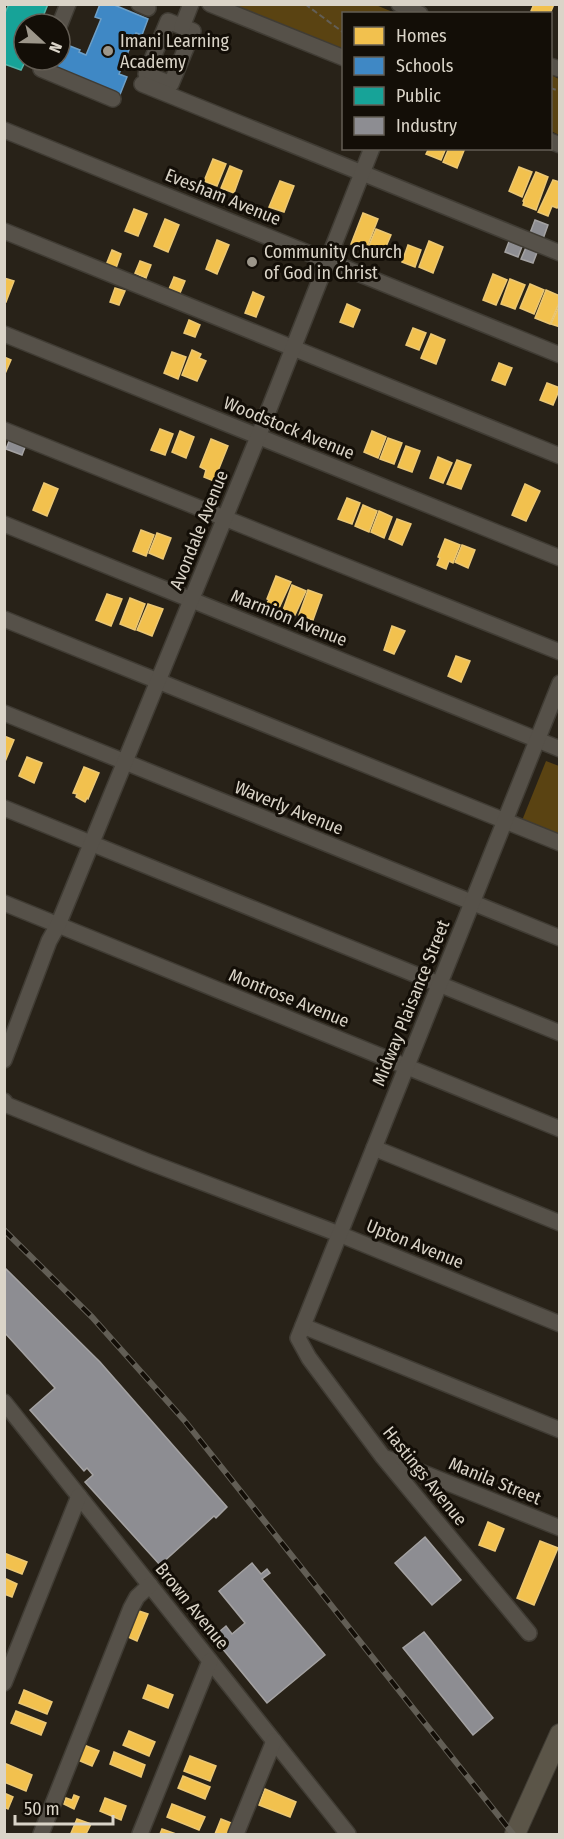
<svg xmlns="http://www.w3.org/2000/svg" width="564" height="1839" viewBox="0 0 564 1839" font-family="'Fira Sans Condensed',sans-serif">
<rect width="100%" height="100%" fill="#282218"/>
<!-- green -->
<g fill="#5a4312">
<path d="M 231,5 L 376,5 L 395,13 L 344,14 L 343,50 Z"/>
<path d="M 551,75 L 559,79 L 559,135 L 551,131 Z"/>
<path d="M 546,761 L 559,766 L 559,840 L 521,823 Z"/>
</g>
<!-- homes -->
<g fill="#f2c14e" stroke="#ebc773" stroke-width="1.5">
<path d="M 534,4 L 554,4 L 550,14 L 537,14 L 531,11 Z"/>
<path d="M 429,148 L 446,148 L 441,160 L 426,154 Z"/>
<path d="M 449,148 L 465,148 L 457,168 L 443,162 Z"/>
<path d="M 213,159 L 226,164 L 217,186 L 204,181 Z"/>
<path d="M 230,166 L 242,171 L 234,193 L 221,188 Z"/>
<path d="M 519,167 L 532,172 L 522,197 L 509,191 Z"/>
<path d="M 536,172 L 548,177 L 536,210 L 523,205 L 524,202 L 523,201 Z"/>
<path d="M 553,180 L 560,182 L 560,202 L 557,208 L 552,206 L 548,216 L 538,212 Z"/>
<path d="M 280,181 L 294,186 L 284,212 L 269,207 Z"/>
<path d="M 134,209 L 147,214 L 138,236 L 125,231 Z"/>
<path d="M 363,213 L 378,219 L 366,250 L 351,244 Z"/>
<path d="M 165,219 L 179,225 L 168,252 L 154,246 Z"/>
<path d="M 376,229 L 391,235 L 382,256 L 367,250 Z"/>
<path d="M 217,240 L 229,245 L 217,274 L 206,269 Z"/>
<path d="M 429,241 L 443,247 L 433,273 L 419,267 Z"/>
<path d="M 408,245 L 421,250 L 415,267 L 402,262 Z"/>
<path d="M 112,250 L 121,254 L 116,268 L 106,265 Z"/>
<path d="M 140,261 L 151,265 L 146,278 L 135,273 Z"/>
<path d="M 493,274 L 507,280 L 496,305 L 483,300 Z"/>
<path d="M 174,277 L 185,281 L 180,293 L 169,289 Z"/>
<path d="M 4,278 L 14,281 L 6,302 L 4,301 Z"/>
<path d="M 510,279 L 525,285 L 515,309 L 501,304 Z"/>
<path d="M 530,284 L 544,290 L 534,314 L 520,308 Z"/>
<path d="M 115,288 L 125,291 L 119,305 L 110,302 Z"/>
<path d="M 546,290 L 560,296 L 560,301 L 550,324 L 535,318 Z"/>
<path d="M 253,292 L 264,297 L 256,317 L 245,313 Z"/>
<path d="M 347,304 L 360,310 L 353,327 L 340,322 Z"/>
<path d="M 560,304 L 560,327 L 551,324 Z"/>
<path d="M 189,320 L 200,325 L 195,337 L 184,333 Z"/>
<path d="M 413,328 L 426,333 L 419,350 L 406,345 Z"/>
<path d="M 431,334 L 445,340 L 436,364 L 421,358 Z"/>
<path d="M 192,350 L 201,354 L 199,358 L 206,361 L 197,381 L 182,375 Z"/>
<path d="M 172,352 L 186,357 L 178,379 L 164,373 Z"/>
<path d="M 4,357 L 11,360 L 4,376 Z"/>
<path d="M 499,363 L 512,368 L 505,385 L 492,380 Z"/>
<path d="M 547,383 L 560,388 L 553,405 L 540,400 Z"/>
<path d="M 160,429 L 173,434 L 165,455 L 151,450 Z"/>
<path d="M 180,431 L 194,437 L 186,458 L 172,452 Z"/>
<path d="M 372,431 L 386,437 L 378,458 L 364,452 Z"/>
<path d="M 388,438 L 402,443 L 394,464 L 380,459 Z"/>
<path d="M 211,439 L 228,446 L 214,481 L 204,477 L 206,470 L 200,467 Z"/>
<path d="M 406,446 L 420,451 L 412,472 L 398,467 Z"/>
<path d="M 438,457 L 452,463 L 443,483 L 430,478 Z"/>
<path d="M 457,460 L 471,465 L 461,489 L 447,484 Z"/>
<path d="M 44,483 L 58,489 L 47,516 L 33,510 Z"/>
<path d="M 525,484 L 540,491 L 526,521 L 512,515 Z"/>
<path d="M 347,498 L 360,503 L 352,524 L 338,519 Z"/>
<path d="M 363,505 L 377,511 L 369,532 L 355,526 Z"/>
<path d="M 379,511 L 392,517 L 384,538 L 371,532 Z"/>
<path d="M 397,519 L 411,524 L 402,545 L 389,539 Z"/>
<path d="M 141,530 L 154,535 L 146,556 L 133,551 Z"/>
<path d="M 157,533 L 171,538 L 163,559 L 149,553 Z"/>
<path d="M 445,539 L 460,545 L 453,563 L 449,561 L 446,569 L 437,565 L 440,558 L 438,557 Z"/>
<path d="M 462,545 L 475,550 L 468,568 L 455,562 Z"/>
<path d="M 276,576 L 291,582 L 279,608 L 267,603 L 269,600 L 267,599 Z"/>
<path d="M 292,585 L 306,591 L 295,615 L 283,610 Z"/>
<path d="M 308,590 L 322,595 L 313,620 L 299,615 Z"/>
<path d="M 107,594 L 122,599 L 111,626 L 96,620 Z"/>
<path d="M 130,598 L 145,604 L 135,630 L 120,624 Z"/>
<path d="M 148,604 L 163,609 L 152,636 L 137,630 Z"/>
<path d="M 392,626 L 405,631 L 394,654 L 384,650 Z"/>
<path d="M 456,656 L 470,661 L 461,682 L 448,676 Z"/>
<path d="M 4,736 L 14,740 L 4,764 Z"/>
<path d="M 27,757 L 42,763 L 34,783 L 19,776 Z"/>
<path d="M 84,767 L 99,773 L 88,799 L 87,798 L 85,802 L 76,797 L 77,794 L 73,793 Z"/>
<path d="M 488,1522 L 504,1529 L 495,1551 L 479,1545 Z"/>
<path d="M 540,1541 L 558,1548 L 534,1605 L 517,1598 Z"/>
<path d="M 4,1553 L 27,1562 L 22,1574 L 4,1567 Z"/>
<path d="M 4,1578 L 17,1584 L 12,1597 L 4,1594 Z"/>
<path d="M 136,1610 L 148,1614 L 137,1641 L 126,1636 Z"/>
<path d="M 148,1685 L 173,1695 L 168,1708 L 143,1698 Z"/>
<path d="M 24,1690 L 52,1702 L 47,1714 L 19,1703 Z"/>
<path d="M 16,1711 L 46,1723 L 41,1735 L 11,1723 Z"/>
<path d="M 129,1731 L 155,1742 L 149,1756 L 123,1745 Z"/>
<path d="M 84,1745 L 99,1751 L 92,1766 L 78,1760 Z"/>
<path d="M 114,1752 L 145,1765 L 141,1777 L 110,1764 Z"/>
<path d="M 190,1756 L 216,1766 L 210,1781 L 184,1771 Z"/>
<path d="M 4,1763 L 32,1775 L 26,1791 L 4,1782 Z"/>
<path d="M 183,1776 L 210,1787 L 205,1799 L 178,1788 Z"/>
<path d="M 265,1789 L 296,1802 L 290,1817 L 259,1805 Z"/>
<path d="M 4,1793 L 13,1797 L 8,1809 L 4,1807 Z"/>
<path d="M 74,1795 L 79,1797 L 74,1809 L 64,1804 L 66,1798 L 72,1800 Z"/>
<path d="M 105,1798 L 126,1806 L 121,1820 L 100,1811 Z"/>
<path d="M 172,1804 L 205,1817 L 199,1830 L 167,1817 Z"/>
<path d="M 77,1819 L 91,1824 L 86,1834 L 71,1833 Z"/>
<path d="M 221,1819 L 236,1825 L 231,1834 L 215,1834 Z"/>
<path d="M 162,1829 L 176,1834 L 160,1834 Z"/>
</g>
<!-- schools -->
<path fill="#3f88c5" stroke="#6e9fc6" stroke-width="1.5" d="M 100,4 L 112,4 L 148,19 L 142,35 L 136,33 L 119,74 L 127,77 L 119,97 L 49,69 L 53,60 L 60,60 L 60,42 L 80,50 L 79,52 L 86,55 L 101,19 L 95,17 Z"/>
<!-- public -->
<path fill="#17a398" stroke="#52b2a6" stroke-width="1.5" d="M 9,4 L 48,4 L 40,24 L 24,24 L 24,60 L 26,60 L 21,70 L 4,64 L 4,15 Z"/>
<!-- industry -->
<g fill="#8d8d92" stroke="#a4a2a2" stroke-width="1.5">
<path d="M 535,220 L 548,225 L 543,239 L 530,233 Z"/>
<path d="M 510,239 L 523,244 L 518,257 L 505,252 Z"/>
<path d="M 527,245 L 538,250 L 533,263 L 521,259 Z"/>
<path d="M 11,436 L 27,442 L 22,455 L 6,449 Z"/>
<path d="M 4,1267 L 100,1362 L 227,1507 L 216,1518 L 214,1516 L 160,1565 L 85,1482 L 93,1475 L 87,1468 L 84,1471 L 30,1410 L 55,1388 L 4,1332 Z"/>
<path d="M 425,1537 L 461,1580 L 432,1605 L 395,1563 Z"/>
<path d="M 252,1563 L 261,1574 L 267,1569 L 270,1573 L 262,1579 L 325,1655 L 267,1703 L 213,1637 L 226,1626 L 232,1634 L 245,1623 L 219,1591 Z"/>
<path d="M 424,1632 L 493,1718 L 473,1735 L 403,1648 Z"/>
</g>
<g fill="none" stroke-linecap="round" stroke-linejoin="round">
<defs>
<g id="minor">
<path d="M 139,4 L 148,8"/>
<path d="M 210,4 L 344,58"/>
<path d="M 399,4 L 420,14"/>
<path d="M 168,21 L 193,31 L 171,84 L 146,74 Z"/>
<path d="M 60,24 L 68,4"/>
<path d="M 182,27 L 191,4"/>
<path d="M 45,60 L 41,69 L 113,99"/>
<path d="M 550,66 L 560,69"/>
<path d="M 142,84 L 560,253"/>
<path d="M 4,130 L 560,355"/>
<path d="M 550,141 L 560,145"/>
<path d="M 4,231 L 560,456"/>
<path d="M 4,334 L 560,558"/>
<path d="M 4,430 L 560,652"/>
<path d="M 4,524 L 560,749"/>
<path d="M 4,619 L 560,843"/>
<path d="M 4,713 L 560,938"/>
<path d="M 4,808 L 560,1033"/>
<path d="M 4,903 L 560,1129"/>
<path d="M 4,1060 L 49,941 L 58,925 L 258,437 L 372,148"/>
<path d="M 4,1101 L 7,1105 L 146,1161 L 339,1234 L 560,1324"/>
<path d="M 374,1148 L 560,1223"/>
<path d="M 303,1326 L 560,1430"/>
<path d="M 4,1402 L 348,1834"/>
<path d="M 386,1458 L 560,1528"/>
<path d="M 529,1633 L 383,1457 L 309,1358 L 298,1338 L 560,683"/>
<path d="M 4,1683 L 79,1496"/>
<path d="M 41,1834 L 131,1608 L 137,1597 L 150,1585"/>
<path d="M 140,1834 L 210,1661"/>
<path d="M 236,1834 L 274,1741"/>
</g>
<path id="major" d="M 515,1834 L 560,1734"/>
</defs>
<!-- minor casing -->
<use href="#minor" stroke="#403c34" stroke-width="18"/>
<!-- major casing -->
<use href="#major" stroke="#403c34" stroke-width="22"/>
<!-- path -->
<g stroke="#625e56" stroke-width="2" stroke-dasharray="6 3" stroke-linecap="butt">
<path d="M 305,4 L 344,33"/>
<path d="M 550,88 L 560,91"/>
</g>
<!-- minor -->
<use href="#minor" stroke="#565149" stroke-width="15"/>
<!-- major -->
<use href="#major" stroke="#5b5548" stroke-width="20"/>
<defs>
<path id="rail" d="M 4,1230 L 92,1317 L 184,1420 L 513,1834"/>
</defs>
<!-- rail casing -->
<use href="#rail" stroke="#625e55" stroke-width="6"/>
<!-- rail -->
<use href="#rail" stroke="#130e07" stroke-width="4" stroke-dasharray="11" stroke-linecap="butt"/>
</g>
<!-- markers -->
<g fill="#9c968a" stroke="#130e07" stroke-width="2">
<circle cx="108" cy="51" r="6"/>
<circle cx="252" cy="262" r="6"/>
</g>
<g text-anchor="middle" stroke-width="6" stroke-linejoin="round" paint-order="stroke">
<!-- poi labels -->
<g font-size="18" fill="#dad4c8" stroke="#130e07" text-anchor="start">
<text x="120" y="47">Imani Learning<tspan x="120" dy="21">Academy</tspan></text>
<text x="264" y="258">Community Church<tspan x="264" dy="21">of God in Christ</tspan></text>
</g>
<!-- street labels -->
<g font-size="18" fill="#dad4c8" stroke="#130e07">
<text transform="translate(223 197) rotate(22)" y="6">Evesham Avenue</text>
<text transform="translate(289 428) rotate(22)" y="6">Woodstock Avenue</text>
<text transform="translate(199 530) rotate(-68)" y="6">Avondale Avenue</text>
<text transform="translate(289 618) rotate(22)" y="6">Marmion Avenue</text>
<text transform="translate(289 808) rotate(22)" y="6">Waverly Avenue</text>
<text transform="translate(289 998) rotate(22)" y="6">Montrose Avenue</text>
<text transform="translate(411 1003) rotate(-68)" y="6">Midway Plaisance Street</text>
<text transform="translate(415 1244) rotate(22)" y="6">Upton Avenue</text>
<text transform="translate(425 1476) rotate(51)" y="6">Hastings Avenue</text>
<text transform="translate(495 1481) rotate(22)" y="6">Manila Street</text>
<text transform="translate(192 1606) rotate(51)" y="6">Brown Avenue</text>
</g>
</g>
<!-- border -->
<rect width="564" height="1839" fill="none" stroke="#dad4c8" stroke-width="12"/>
<!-- legend -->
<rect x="342" y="12" width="210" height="138" fill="#130e07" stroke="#635d54" stroke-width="1.5"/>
<rect x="354" y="27" width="30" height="18" fill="#f2c14e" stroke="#635d54" stroke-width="1.5"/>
<text x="396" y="42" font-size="18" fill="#dad4c8">Homes</text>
<rect x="354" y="57" width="30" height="18" fill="#3f88c5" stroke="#635d54" stroke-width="1.5"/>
<text x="396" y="72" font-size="18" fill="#dad4c8">Schools</text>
<rect x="354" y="87" width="30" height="18" fill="#17a398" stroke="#635d54" stroke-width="1.5"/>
<text x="396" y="102" font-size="18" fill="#dad4c8">Public</text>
<rect x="354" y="117" width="30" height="18" fill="#8d8d92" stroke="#635d54" stroke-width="1.5"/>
<text x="396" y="132" font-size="18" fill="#dad4c8">Industry</text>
<!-- north arrow -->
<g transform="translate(42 42) rotate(112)"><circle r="28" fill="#130e07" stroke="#635d54" stroke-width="1.5"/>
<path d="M0-4.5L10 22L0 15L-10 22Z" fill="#9c968a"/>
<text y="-9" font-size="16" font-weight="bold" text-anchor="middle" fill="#dad4c8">N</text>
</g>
<!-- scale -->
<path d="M15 1815v9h98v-9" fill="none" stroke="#dad4c8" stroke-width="3"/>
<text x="24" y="1815" font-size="18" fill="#dad4c8" stroke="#130e07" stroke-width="4.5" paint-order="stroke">50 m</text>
</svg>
